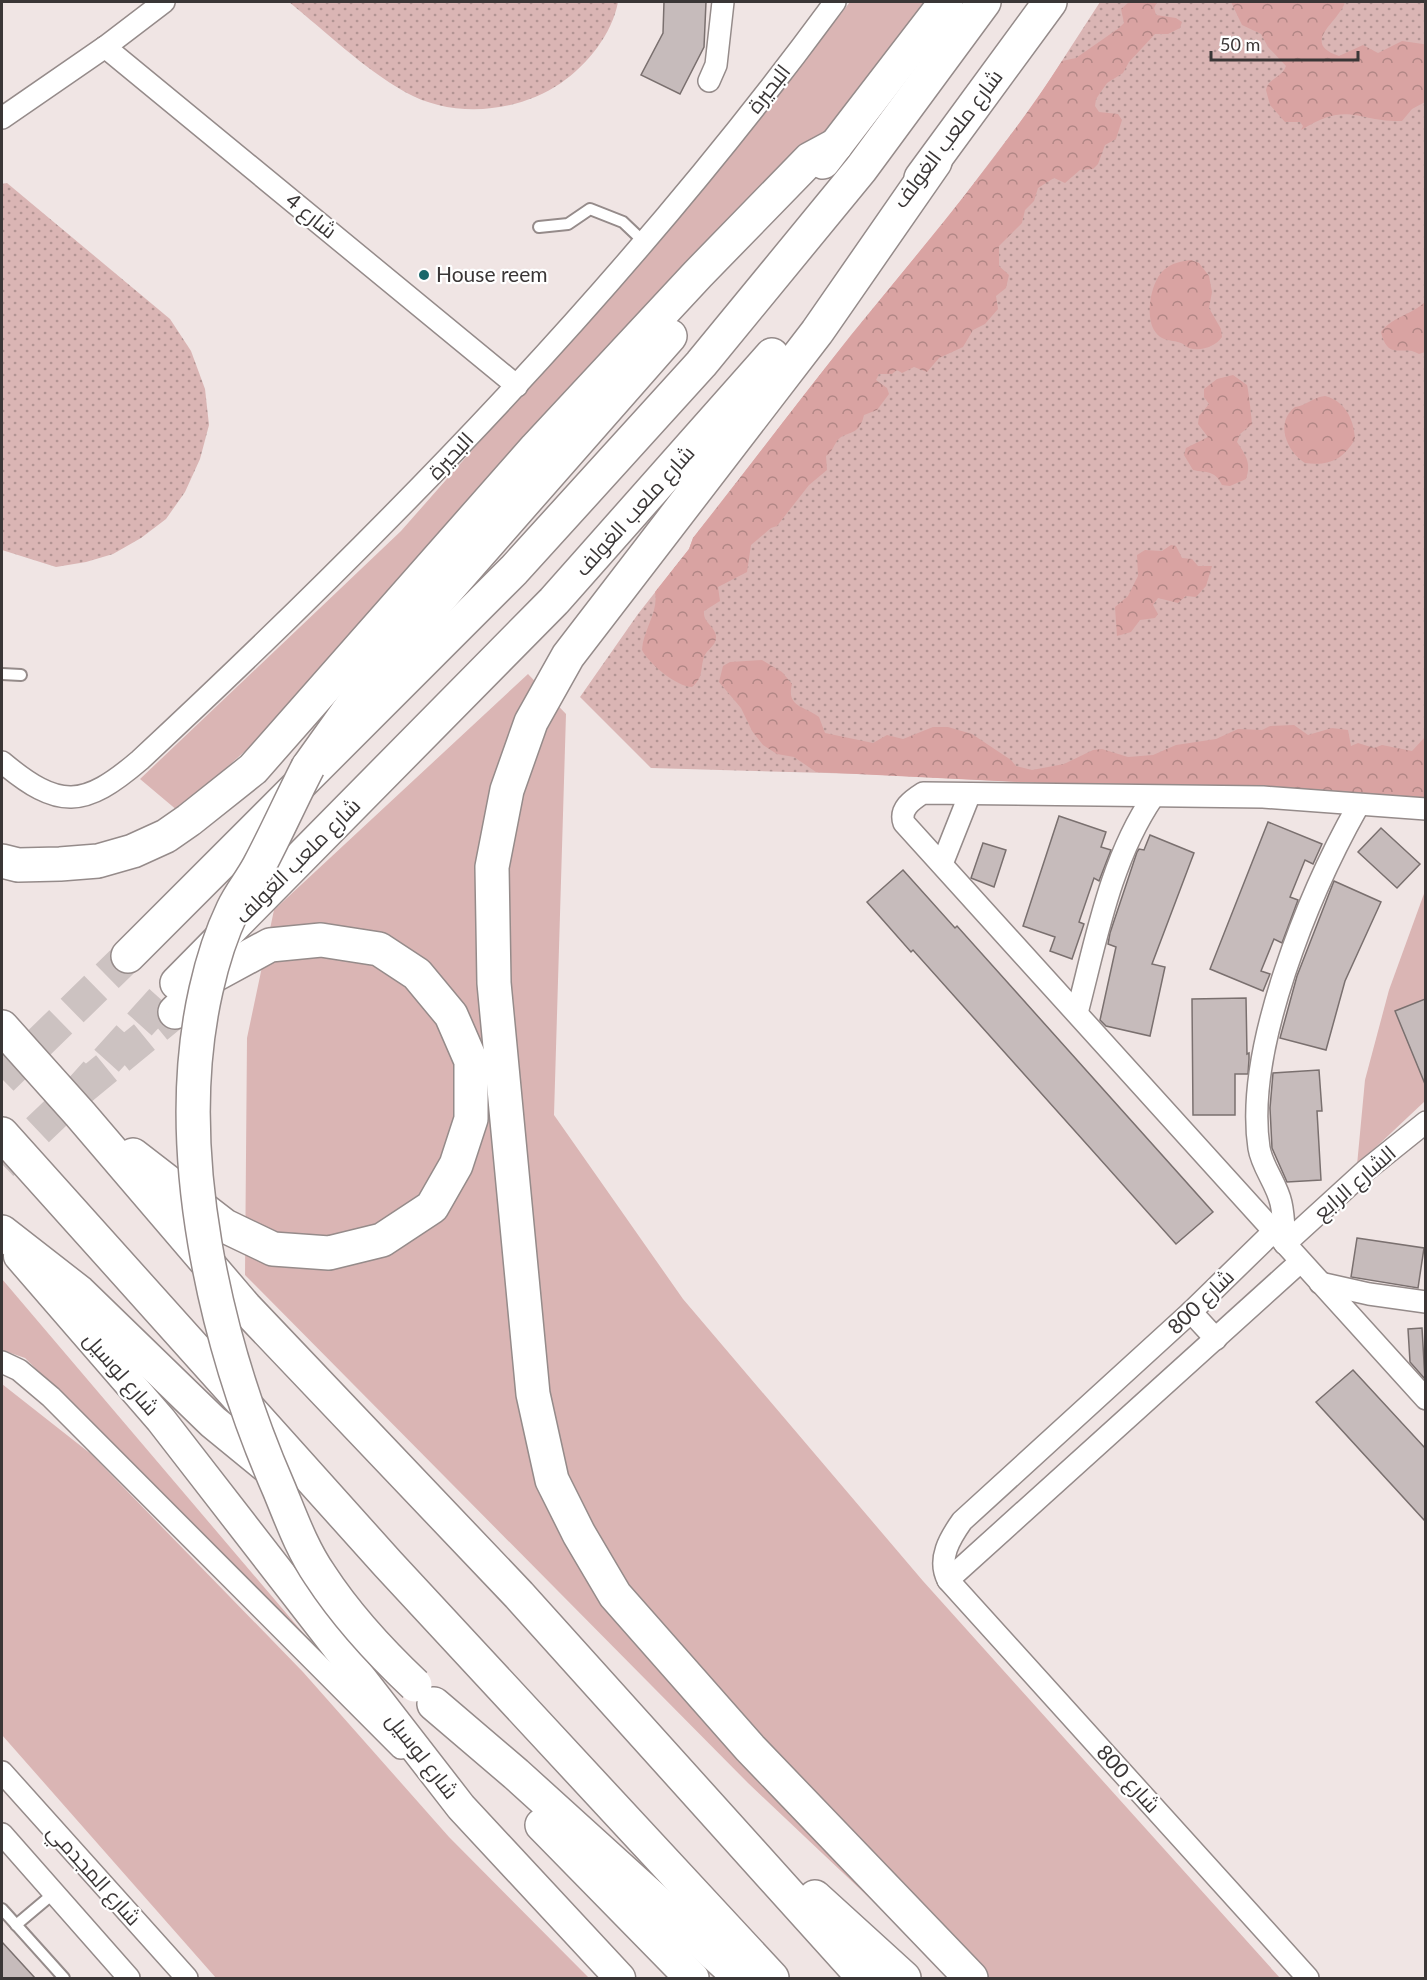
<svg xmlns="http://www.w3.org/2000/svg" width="1427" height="1980" viewBox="0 0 1427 1980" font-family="Lato,Cairo,sans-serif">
<defs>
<pattern id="grass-dots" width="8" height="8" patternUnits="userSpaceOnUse" patternTransform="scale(1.5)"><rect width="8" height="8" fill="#dab5b4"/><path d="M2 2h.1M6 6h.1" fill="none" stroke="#b29493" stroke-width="1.8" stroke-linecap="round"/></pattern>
<pattern id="forest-crowns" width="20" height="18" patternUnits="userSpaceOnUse" patternTransform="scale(1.5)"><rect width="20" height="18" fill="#d9a3a2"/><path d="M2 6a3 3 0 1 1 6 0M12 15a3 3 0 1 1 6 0" fill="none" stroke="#b18685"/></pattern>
</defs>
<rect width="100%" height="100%" fill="#f0e5e4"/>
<!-- grass -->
<g fill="url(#grass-dots)">
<path d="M 289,2 L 618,2 C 612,34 588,64 561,83 C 517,113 453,119 405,92 C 363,68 326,32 289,2 Z"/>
<path d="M 1100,2 L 1425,2 L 1425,802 L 862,774 L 651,768 L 580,697 L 638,614 L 689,549 L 693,538 L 851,335 L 949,216 L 1034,104 Z"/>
<path d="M 7,183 L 170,319 L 191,351 L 205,389 L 209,425 L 200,459 L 185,492 L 166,519 L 141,538 L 113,554 L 86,562 L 56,567 L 2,550 L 2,184 Z"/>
</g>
<!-- forest -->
<g fill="url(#forest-crowns)">
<path d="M 1129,2 L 1157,2 L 1154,8 L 1156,15 L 1176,18 L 1182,22 L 1180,28 L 1168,34 L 1155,34 L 1129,62 L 1123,73 L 1107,83 L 1096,99 L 1095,106 L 1099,112 L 1118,114 L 1122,120 L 1116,139 L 1105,145 L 1098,164 L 1093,169 L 1080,170 L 1065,183 L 1054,178 L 1038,188 L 1034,201 L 1025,210 L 1022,223 L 999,246 L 999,266 L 1009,275 L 1006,288 L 996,296 L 998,309 L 985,324 L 973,330 L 963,347 L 939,358 L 927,372 L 914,367 L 902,373 L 897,370 L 892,374 L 879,374 L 876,380 L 887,388 L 889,394 L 877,410 L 864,415 C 859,438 845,430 837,441 C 833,447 832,452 826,456 L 827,470 L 809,485 L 777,526 L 771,528 L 751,545 L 747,572 L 718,587 L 720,601 L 704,611 C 703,623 715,626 716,636 C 717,646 707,649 704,657 C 700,669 704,677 692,687 C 677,687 648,663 642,650 C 643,630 659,612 655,592 L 689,549 L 693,538 C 747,470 799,400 853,333 C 925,244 1000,157 1062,61 L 1076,58 L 1119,28 L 1124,23 L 1121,9 Z"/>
<path d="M 1231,2 L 1345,2 C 1340,21 1299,43 1339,56 L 1363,45 L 1378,53 L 1402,41 L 1423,44 L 1426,46 L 1425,102 L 1412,109 L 1402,121 C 1356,122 1349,100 1301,130 L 1303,126 L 1300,122 L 1285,122 L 1270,105 L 1266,90 C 1268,78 1282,78 1286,66 L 1268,47 L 1261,34 L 1242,25 Z"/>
<path d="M 1191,260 L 1199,263 L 1209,276 L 1212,292 L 1209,308 L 1221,329 L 1222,337 C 1216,346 1201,352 1189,348 C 1186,347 1184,344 1181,343 C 1170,339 1161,342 1154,330 C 1145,314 1151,280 1165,269 C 1172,263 1182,261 1191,260 Z"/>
<path d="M 1425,302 L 1425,352 L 1419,354 C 1403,344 1388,362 1381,332 C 1392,317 1411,315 1425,302 Z"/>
<path d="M 1233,375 L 1247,385 C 1248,387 1252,420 1252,424 L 1240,434 L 1237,442 C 1245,454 1252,463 1246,479 L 1230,486 L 1222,485 C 1215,470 1207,473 1193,470 L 1184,455 L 1186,448 L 1208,437 L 1198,424 L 1199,416 L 1209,404 L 1204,397 L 1204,389 L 1217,379 Z"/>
<path d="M 1325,396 C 1345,401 1354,419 1355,439 C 1343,460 1329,466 1305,463 C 1286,451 1275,422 1295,407 C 1306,406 1313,397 1325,396 Z"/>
<path d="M 1171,545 L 1176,546 L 1182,558 L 1192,559 L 1198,566 L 1212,566 L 1206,586 L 1196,597 L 1186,596 L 1178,603 L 1158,598 L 1153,605 L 1158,614 L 1155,618 L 1140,620 L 1131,632 L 1117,636 L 1115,607 L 1128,596 L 1138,576 L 1137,555 L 1145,550 L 1162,551 Z"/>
<path d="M 762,660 L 782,672 L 792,684 C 786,707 804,706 819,717 L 825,733 L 873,743 L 887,735 L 903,739 L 933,727 L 948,727 L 972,734 L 1011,760 L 1016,766 L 1032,770 L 1064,764 L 1093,750 L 1102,749 L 1128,757 L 1153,755 L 1176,745 L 1216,739 L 1238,729 L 1262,730 L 1270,726 L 1294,725 L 1308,735 L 1332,728 L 1348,730 L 1351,746 L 1358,743 L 1374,748 L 1382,745 L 1412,751 L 1425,737 L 1425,802 L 816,772 L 794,757 L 777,754 L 763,745 L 752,731 L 741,708 L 719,682 L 723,666 L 730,662 Z"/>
</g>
<!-- garden -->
<g fill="#dab5b4">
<path d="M 850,2 L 934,2 L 836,119 L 634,330 L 292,709 L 178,811 L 140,779 L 401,531 L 705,186 Z"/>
<path d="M 528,674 L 566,714 L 554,1115 L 683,1299 L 923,1581 L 1280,1978 L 954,1978 L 748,1783 L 245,1275 L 247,1038 L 274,910 Z"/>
<path d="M 1425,891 L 1425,1101 L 1357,1165 L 1365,1080 L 1389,990 Z"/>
<path d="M 2,1279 L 309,1640 L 25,1358 L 2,1350 Z"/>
<path d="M 2,1384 L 91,1454 L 303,1672 L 449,1837 L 589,1978 L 216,1978 L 2,1735 Z"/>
</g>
<!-- building -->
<g fill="#c6bbbb" stroke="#7a706f" stroke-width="1.5">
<path d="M 664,2 L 706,2 L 704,47 L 680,94 L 641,75 L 663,33 Z"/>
<path d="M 1059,816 L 1106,832 L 1101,847 L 1111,850 L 1099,881 L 1094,878 L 1079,922 L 1084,924 L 1072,959 L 1050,951 L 1055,937 L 1023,926 Z"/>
<path d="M 1268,822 L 1322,844 L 1313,864 L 1305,860 L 1290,897 L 1298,900 L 1282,943 L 1274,939 L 1261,971 L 1270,974 L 1263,991 L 1210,969 Z"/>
<path d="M 1381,828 L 1420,864 L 1397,888 L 1358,852 Z"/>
<path d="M 1150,835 L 1194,853 L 1152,964 L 1165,967 L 1150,1036 L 1106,1026 L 1100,1020 L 1116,947 L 1108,944 L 1110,933 L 1137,852 L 1139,849 L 1144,850 Z"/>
<path d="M 983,843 L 1006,850 L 994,887 L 971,878 Z"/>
<path d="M 903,870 L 955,928 L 957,926 L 1213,1212 L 1176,1244 L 913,950 L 911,952 L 867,902 Z"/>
<path d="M 1334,881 L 1381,902 L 1345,981 L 1326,1050 L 1280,1038 L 1297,976 Z"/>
<path d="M 1246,998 L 1247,1054 L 1249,1053 L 1249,1059 L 1248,1074 L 1235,1074 L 1235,1115 L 1193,1115 L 1192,999 Z"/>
<path d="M 1425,999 L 1425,1084 L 1395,1011 Z"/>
<path d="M 1319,1070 L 1322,1111 L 1317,1111 L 1321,1180 L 1287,1182 L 1272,1148 L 1270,1108 L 1273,1073 Z"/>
<path d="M 1357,1238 L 1424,1248 L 1418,1288 L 1351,1277 Z"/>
<path d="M 1422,1328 L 1425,1379 L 1410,1362 L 1408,1329 Z"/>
<path d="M 1353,1370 L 1425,1448 L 1425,1521 L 1316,1402 Z"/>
<path d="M 2,1942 L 35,1978 L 2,1978 Z"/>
</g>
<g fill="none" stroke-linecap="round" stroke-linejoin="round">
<!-- primary-tunnel -->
<g stroke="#ccc2c1" stroke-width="33" stroke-dasharray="33 16" stroke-linecap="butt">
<path d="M 2,1079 L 128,956"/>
<path d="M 2,1164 L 81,1089 L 177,983"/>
</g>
<!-- highway-tunnel -->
<path stroke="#ccc2c1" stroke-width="33" stroke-dasharray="33 16" stroke-linecap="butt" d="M 81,1089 L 175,1012"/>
<defs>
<g id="lane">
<path d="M 539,227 L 568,224 L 590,209 L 623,222 L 644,242"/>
<path d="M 2,674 L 21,675"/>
<path d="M 2,1909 L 64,1978"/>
<path d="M 16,1925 L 54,1893"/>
</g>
<g id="street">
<path d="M 105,47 L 517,386"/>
<path d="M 709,81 L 716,65 L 723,2"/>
<path d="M 2,118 L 105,47 L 164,2"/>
<path d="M 2,762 C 59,810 84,808 140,760 C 391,526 632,279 835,2"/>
<path d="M 1426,809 L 1263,797 L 923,793 C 912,800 899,809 904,823 L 1426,1399"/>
<path d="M 942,864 L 969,796"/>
<path d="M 1077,1013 C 1096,941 1110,860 1153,797"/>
<path d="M 1273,1232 L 1191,1312 L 962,1521 C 950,1538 937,1559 948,1580 L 1308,1978"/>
<path d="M 1285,1244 C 1284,1231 1284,1216 1281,1203 C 1277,1184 1262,1167 1259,1148 C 1244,1049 1310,891 1358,806"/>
<path d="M 1285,1244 L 1365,1171 L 1426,1122"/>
<path d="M 1320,1283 L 1369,1294 L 1426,1302"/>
<path d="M 1191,1312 L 1216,1339"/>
<path d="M 2,1362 L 19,1370 L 51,1397 L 401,1748"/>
<path d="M 948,1580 L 1300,1262"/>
<path d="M 2,1772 L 187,1978"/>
<path d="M 2,1834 L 129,1978"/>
</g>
<path id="secondary" d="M 19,1256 L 161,1420 L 461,1807 L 620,1978"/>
<g id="primary">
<path d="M 935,162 L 817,332 L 568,656 L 531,722 L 507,790 L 492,867 L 494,983 L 533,1394 L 552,1480 L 579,1534 L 615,1595 L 750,1748 L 971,1978"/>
<path d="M 921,178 L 1050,2"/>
<path d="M 128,956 L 514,570 L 701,364 L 861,169 L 984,2"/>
<path d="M 177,983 L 554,601 L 772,355"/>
</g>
<g id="highway">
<path d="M 823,162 L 946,2"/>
<path d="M 308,767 L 381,665 L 670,336"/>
<path d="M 2,861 L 18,865 L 60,864 L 98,861 L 133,851 L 166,836 L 189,820 L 253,769 L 536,448 L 698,274 L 810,159 L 836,145"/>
<path d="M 2,1027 L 80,1114 L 245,1307 L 519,1595 L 864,1978"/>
<path d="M 2,1134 L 388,1564 L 772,1978"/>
<path d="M 133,1155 L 225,1226 L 273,1249 L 329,1253 L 382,1240 L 432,1207 L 456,1165 L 471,1119 L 471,1061 L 451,1015 L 417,974 L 379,949 L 321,940 L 270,945 L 211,977 L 175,1012"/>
<path d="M 2,1232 L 79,1292 L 213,1422 L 279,1476"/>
<path d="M 434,1704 L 516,1774 L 741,1978"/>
<path d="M 542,1825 L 692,1978"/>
<path d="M 815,1897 L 904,1978"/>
</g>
</defs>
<!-- lane casing -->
<use href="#lane" stroke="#958b8a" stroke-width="14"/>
<!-- street casing -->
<use href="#street" stroke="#958b8a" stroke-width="24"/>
<!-- secondary casing -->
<use href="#secondary" stroke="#958b8a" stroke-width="33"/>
<!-- primary casing -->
<use href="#primary" stroke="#958b8a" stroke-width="36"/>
<!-- highway casing -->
<use href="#highway" stroke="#958b8a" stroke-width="36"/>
<!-- lane -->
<use href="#lane" stroke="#fff" stroke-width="10"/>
<!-- street -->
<use href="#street" stroke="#fff" stroke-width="21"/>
<!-- secondary -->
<use href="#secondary" stroke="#fff" stroke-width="30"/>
<!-- primary -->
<use href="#primary" stroke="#fff" stroke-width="33"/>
<!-- highway -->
<use href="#highway" stroke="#fff" stroke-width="33"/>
<defs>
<path id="highway-bridge" d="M 308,767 C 291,800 276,834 259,866 C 251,881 240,894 233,909 C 221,934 212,963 206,990 C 170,1149 215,1342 279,1489 C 291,1518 302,1549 320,1575 C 346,1615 380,1652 415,1685"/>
</defs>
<!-- highway-bridge casing -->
<use href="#highway-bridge" stroke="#958b8a" stroke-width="36" stroke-linecap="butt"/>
<!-- highway-bridge -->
<use href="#highway-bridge" stroke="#fff" stroke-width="33"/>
</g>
<!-- markers -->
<circle fill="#1a686b" stroke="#fff" stroke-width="2" cx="424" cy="275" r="6"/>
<g text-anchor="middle" stroke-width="4.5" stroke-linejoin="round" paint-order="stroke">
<!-- street labels -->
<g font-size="21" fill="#3a3636" stroke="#fff">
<text transform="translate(769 89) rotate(-52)" y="7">البحيرة</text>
<text transform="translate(948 139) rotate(-53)" y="7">شارع ملعب الغولف</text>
<text transform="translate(311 216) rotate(39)" y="7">شارع 4</text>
<text transform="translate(451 456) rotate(-47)" y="7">البحيرة</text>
<text transform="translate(635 511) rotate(-48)" y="7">شارع ملعب الغولف</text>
<text transform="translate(298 861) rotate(-45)" y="7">شارع ملعب الغولف</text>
<text transform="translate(1355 1183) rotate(-41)" y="7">الشارع الرابع</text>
<text transform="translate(1201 1302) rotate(-44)" y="7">شارع 800</text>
<text transform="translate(121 1374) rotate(49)" y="7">شارع لوسيل</text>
<text transform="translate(422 1756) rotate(52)" y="7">شارع لوسيل</text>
<text transform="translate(1128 1779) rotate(48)" y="7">شارع 800</text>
<text transform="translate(94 1875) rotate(48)" y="7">شارع المجدمي</text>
</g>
<!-- poi labels -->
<g font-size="21" fill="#3a3636" stroke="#fff" text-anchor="start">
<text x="436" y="282">House reem</text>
</g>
</g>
<!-- border -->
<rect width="1427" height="1980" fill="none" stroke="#3a3636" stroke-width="6"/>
<!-- scale -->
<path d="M1211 51v9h147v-9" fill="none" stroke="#3a3636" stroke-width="3"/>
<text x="1220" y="51" font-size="18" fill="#3a3636" stroke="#ffffff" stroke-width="4.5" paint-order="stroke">50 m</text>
</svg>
